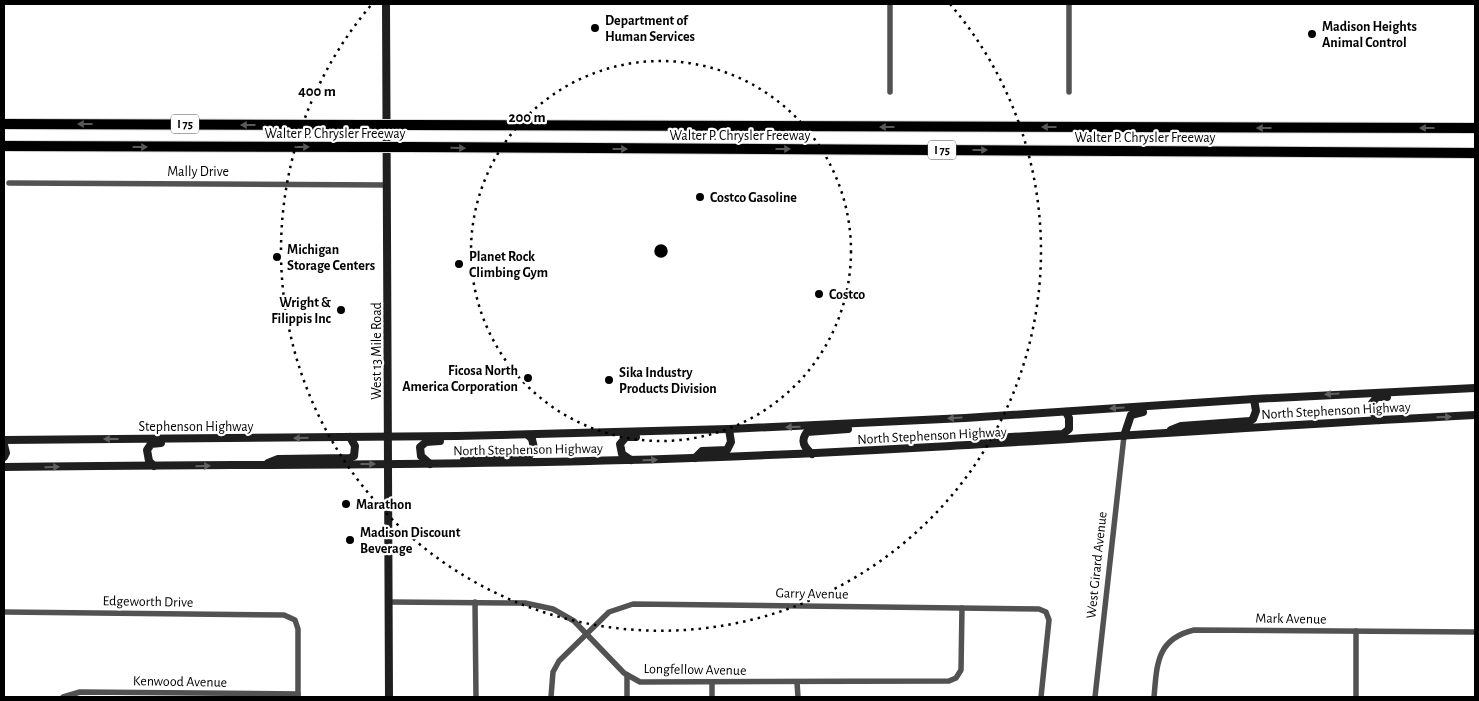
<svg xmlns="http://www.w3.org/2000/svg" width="1479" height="701" viewBox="0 0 1479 701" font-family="'Alegreya Sans',sans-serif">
<rect width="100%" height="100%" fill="#fff"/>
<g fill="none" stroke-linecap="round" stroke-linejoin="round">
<defs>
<g id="motorway">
<path d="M 4,124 L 366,125"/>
<path d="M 410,125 L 1475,128"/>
<path d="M 4,146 L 365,147"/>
<path d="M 409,147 L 1475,153"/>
</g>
</defs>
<!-- motorway casing -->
<use href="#motorway" stroke="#dbdbdb" stroke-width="12"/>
<!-- minor -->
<g stroke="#525252" stroke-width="5.5">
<path d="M 890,4 L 890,92"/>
<path d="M 1069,92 L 1069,4"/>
<path d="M 9,183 L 387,185"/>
<path d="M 389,602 L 525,603 L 553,609 L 574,621 L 624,673 L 640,682 L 949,681 L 956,678 L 961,670 L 962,608"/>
<path d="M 475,602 L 476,697"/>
<path d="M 4,612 L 284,615 L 295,620 L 298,629 L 298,697"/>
<path d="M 1356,631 L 1356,697"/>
<path d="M 712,682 L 712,697"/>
<path d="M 797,682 L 798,697"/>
<path d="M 63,697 L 80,692 L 298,694"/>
<path d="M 551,697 L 553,672 L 559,661 L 609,612 L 633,604 L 1039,609 L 1046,612 L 1049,620 L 1041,697"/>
<path d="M 627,697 L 627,675"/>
<path d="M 1095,697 L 1124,436"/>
<path d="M 1154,697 C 1157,665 1156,639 1194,630 L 1475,632"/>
</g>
<!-- secondary -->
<g stroke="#1f1f1f" stroke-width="8">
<path d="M 386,4 L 389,697"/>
<path d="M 1379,420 L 1374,414 L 1372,403 L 1377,397 L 1387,397"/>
<path d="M 1171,430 L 1181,426 L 1250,421 L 1253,419 L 1256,411 L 1254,399"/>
<path d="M 1124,436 L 1131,415 L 1143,412"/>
<path d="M 4,440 L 457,436 L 729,429 L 965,418 L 1254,399 L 1475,388"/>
<path d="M 983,442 L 994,438 L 1063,434 L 1069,429 L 1069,418 L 1066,412"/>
<path d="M 4,445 L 6,453 L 4,457"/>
<path d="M 812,454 C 804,447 800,441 807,432 L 848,429"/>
<path d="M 464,458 L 529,456 L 534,448 L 532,439 L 528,435"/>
<path d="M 695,458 L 702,451 L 727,450 L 731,442 L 729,429"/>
<path d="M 631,460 L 622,454 L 620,444 L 626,437 L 636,437"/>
<path d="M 268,463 L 278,459 L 350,458 L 354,456 L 355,446 L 350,437"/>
<path d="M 430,464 L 421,456 L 420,447 L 426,442 L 440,441"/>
<path d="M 154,466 L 149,461 L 147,450 L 151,444 L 161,443"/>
<path d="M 4,467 C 233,464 463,466 692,458 C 953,449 1214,428 1475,415"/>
</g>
<!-- motorway -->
<use href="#motorway" stroke="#000" stroke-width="10"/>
<defs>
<g id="motorway-bridge">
<path d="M 366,125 L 410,125"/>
<path d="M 365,147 L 409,147"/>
</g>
</defs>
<!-- motorway-bridge casing -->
<use href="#motorway-bridge" stroke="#dbdbdb" stroke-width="12" stroke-linecap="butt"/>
<!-- motorway-bridge -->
<use href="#motorway-bridge" stroke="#000" stroke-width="10"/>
</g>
<!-- one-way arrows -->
<defs><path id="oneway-solid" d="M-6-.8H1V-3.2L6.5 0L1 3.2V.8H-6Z" transform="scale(1.25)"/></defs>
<g fill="#595959">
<use href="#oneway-solid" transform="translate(85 124) rotate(-180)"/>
<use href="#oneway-solid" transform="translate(248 125) rotate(-180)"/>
<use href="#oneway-solid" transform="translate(887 127) rotate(-180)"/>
<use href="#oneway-solid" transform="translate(1049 127) rotate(-180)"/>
<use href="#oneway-solid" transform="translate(1264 128) rotate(-180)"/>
<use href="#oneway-solid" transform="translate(1427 128) rotate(-180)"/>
<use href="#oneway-solid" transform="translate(140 147)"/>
<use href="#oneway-solid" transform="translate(302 147)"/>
<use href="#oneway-solid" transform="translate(458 148) rotate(1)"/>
<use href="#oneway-solid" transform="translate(620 149)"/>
<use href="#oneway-solid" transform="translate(783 149)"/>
<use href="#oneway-solid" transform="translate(980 150)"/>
</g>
<g fill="#626262">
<use href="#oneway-solid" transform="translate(1332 394) rotate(177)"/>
<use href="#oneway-solid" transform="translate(1117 408) rotate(176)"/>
<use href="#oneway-solid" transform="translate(1444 417) rotate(-2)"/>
<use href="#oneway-solid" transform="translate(955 418) rotate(177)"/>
<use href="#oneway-solid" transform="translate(793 427) rotate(178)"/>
<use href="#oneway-solid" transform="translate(301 438) rotate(179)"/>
<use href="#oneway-solid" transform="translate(111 439) rotate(180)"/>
<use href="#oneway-solid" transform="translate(650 460) rotate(-2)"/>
<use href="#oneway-solid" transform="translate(368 464)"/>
<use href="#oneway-solid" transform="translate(203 466) rotate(-1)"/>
<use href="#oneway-solid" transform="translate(52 467) rotate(-1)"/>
</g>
<!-- distance rings -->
<g fill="none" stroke="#000" stroke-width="2.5" stroke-dasharray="2.5 5">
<circle cx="661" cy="251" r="190"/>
<path d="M950 4A380 380 0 1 1 372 4"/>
</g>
<!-- markers -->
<g fill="#000" stroke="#fff" stroke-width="2">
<circle cx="595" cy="28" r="5"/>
<circle cx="1312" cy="34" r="5"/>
<circle cx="700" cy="197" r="5"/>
<circle cx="277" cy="257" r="5"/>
<circle cx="459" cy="264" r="5"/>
<circle cx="819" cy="294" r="5"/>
<circle cx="341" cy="310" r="5"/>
<circle cx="528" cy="378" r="5"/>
<circle cx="609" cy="380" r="5"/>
<circle cx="346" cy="504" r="5"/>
<circle cx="350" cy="540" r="5"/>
</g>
<g text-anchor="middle" stroke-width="4.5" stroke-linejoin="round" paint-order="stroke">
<!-- shield labels -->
<g fill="#fff" stroke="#4c4c4c" stroke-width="1">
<rect x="171" y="114.5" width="28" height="19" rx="4"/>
<rect x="928" y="140.5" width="28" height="19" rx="4"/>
</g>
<g font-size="12" font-weight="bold" fill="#000">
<text x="185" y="128">I 75</text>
<text x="942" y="154">I 75</text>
</g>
<!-- poi labels -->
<g font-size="14" font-weight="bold" fill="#000" stroke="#fff" text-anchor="start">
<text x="605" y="25">Department of<tspan x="605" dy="16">Human Services</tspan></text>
<text x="1322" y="31">Madison Heights<tspan x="1322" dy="16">Animal Control</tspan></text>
<text x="710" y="202">Costco Gasoline</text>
<text x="287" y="254">Michigan<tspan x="287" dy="16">Storage Centers</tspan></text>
<text x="469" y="261">Planet Rock<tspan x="469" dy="16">Climbing Gym</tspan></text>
<text x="829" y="299">Costco</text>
<text x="331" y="307" text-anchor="end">Wright &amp;<tspan x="331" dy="16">Filippis Inc</tspan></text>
<text x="518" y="375" text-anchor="end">Ficosa North<tspan x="518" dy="16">America Corporation</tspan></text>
<text x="619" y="377">Sika Industry<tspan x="619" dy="16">Products Division</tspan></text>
<text x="356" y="509">Marathon</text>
<text x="360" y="537">Madison Discount<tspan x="360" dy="16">Beverage</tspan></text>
</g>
<!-- street labels -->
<g font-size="14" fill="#000" stroke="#fff">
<text x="335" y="138">Walter P. Chrysler Freeway</text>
<text x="740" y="140">Walter P. Chrysler Freeway</text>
<text x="1145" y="142">Walter P. Chrysler Freeway</text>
<text x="198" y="176">Mally Drive</text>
<text transform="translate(376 351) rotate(-90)" y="5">West 13 Mile Road</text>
<text transform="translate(1336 410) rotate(-3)" y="5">North Stephenson Highway</text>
<text x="196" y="431">Stephenson Highway</text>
<text transform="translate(932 435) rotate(-3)" y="5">North Stephenson Highway</text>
<text transform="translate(528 449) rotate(-1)" y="5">North Stephenson Highway</text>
<text transform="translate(1096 565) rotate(-84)" y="5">West Girard Avenue</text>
<text transform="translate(812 593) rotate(1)" y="5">Garry Avenue</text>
<text transform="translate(148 601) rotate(1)" y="5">Edgeworth Drive</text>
<text transform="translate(1291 618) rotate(1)" y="5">Mark Avenue</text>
<text transform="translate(695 669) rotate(1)" y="5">Longfellow Avenue</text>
<text transform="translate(180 681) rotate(1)" y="5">Kenwood Avenue</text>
</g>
</g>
<circle cx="661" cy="251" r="8" fill="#000" stroke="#fff" stroke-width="2.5"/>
<g font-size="15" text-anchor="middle" font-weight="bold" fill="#000" stroke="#fff" stroke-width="4.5" stroke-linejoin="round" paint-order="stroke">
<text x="317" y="96">400 m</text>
<text x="527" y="122">200 m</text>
</g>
<!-- border -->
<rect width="1479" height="701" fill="none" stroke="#000000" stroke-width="10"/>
</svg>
